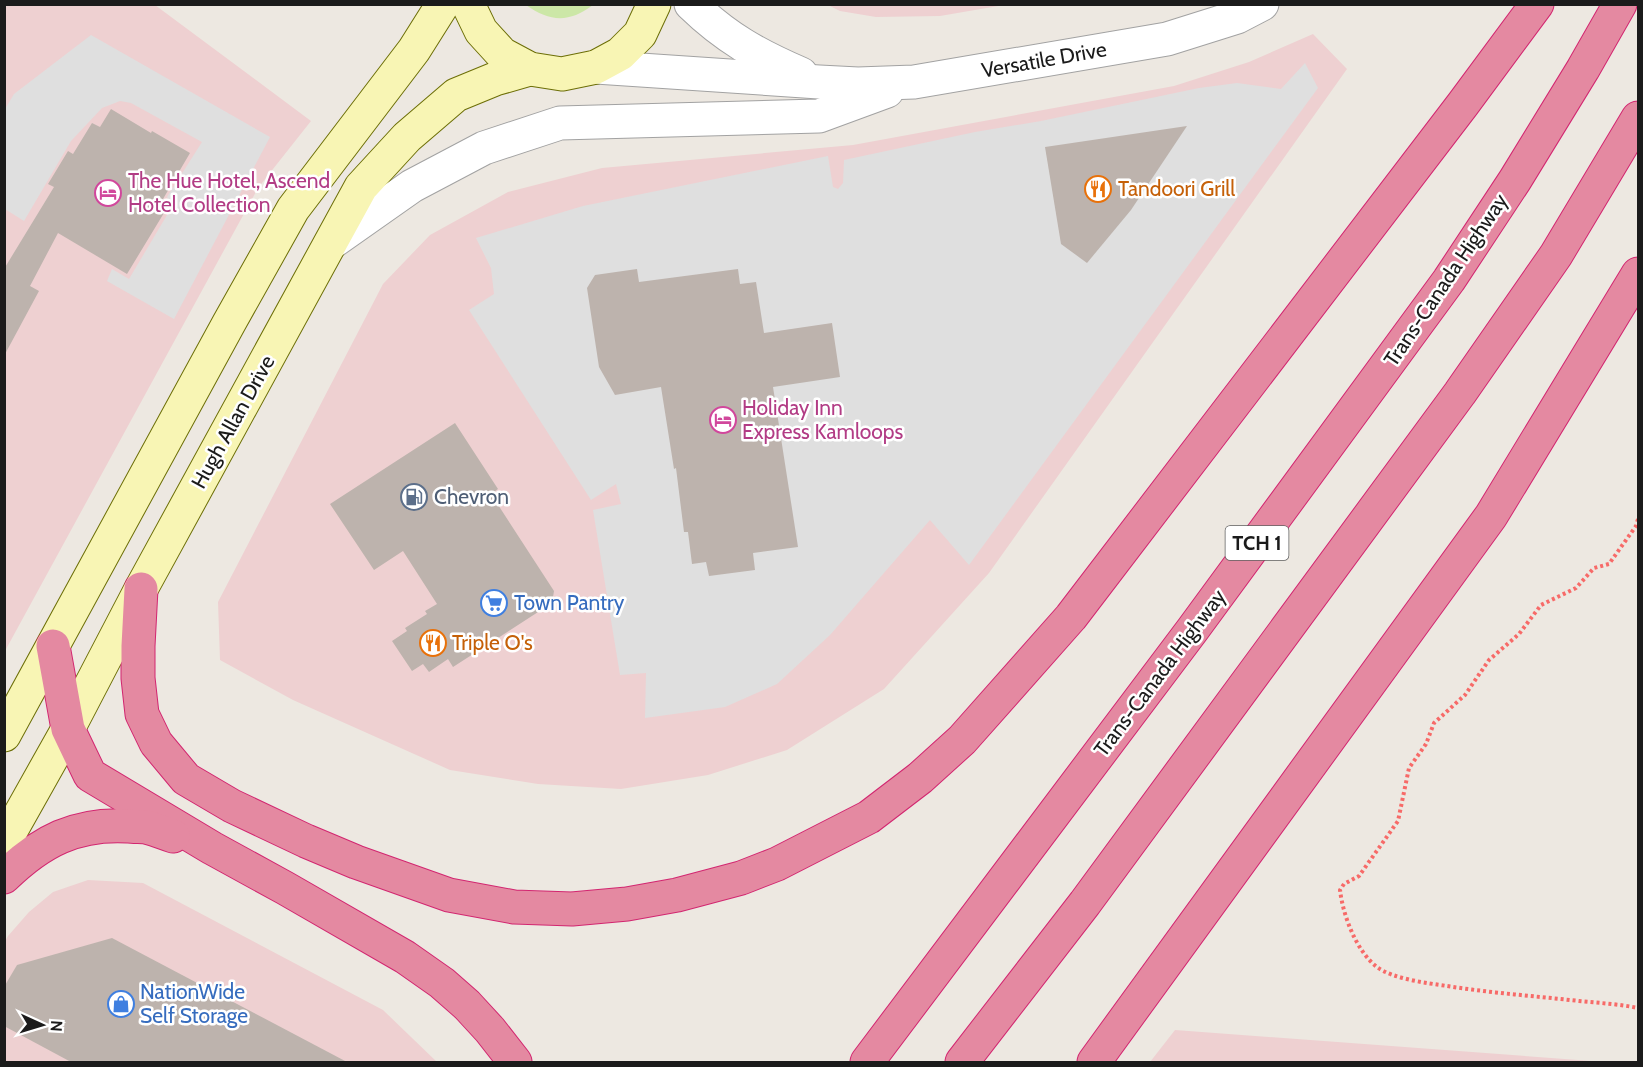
<svg xmlns="http://www.w3.org/2000/svg" width="1643" height="1067" viewBox="0 0 1643 1067" font-family="Cabin,sans-serif">
<rect width="100%" height="100%" fill="#ede8e1"/>
<!-- commercial -->
<g fill="#eed0d1">
<path d="M 5,5 L 155,5 L 311,121 L 258,188 L 5,651 Z"/>
<path d="M 828,5 L 1004,5 L 940,16 L 876,17 L 840,11 Z"/>
<path d="M 1313,34 L 1347,69 L 989,573 L 884,689 L 787,750 L 708,775 L 621,789 L 538,784 L 450,770 L 293,700 L 220,660 L 218,602 L 383,284 L 430,235 L 508,192 L 602,168 L 853,145 L 1174,86 L 1249,62 Z"/>
<path d="M 88,880 L 143,883 L 383,1010 L 437,1062 L 5,1062 L 4,943 L 8,936 L 29,912 L 53,892 Z"/>
<path d="M 1175,1030 L 1605,1062 L 1150,1062 Z"/>
</g>
<!-- grass -->
<path fill="#cce7a7" d="M 526,5 L 593,5 C 569,23 550,22 526,5 Z"/>
<!-- parking -->
<g fill="#dfdfdf">
<path d="M 91,35 L 270,137 L 174,319 L 107,281 L 112,269 L 129,279 L 173,205 L 167,197 L 202,142 L 131,103 L 120,101 L 102,108 L 71,141 L 24,221 L 5,209 L 5,109 L 14,94 Z"/>
<path d="M 1305,63 L 1318,88 L 969,565 L 930,520 L 830,635 L 777,684 L 725,707 L 645,718 L 646,673 L 620,675 L 593,510 L 621,504 L 616,484 L 591,500 L 469,310 L 494,294 L 491,268 L 476,238 L 583,206 L 828,156 L 833,187 L 838,189 L 843,183 L 844,160 L 975,132 L 1041,121 L 1199,88 L 1237,83 L 1281,89 Z"/>
</g>
<!-- building -->
<g fill="#bdb3ad">
<path d="M 111,109 L 151,133 L 152,131 L 190,153 L 163,199 L 170,203 L 127,274 L 58,233 L 30,286 L 39,291 L 4,356 L 4,269 L 54,187 L 48,184 L 68,151 L 73,154 L 92,123 L 100,127 Z"/>
<path d="M 1187,126 L 1131,210 L 1087,263 L 1061,244 L 1045,147 Z"/>
<path d="M 637,269 L 639,282 L 738,269 L 740,284 L 756,282 L 764,333 L 832,323 L 840,377 L 773,387 L 798,547 L 753,553 L 755,570 L 709,576 L 706,562 L 692,564 L 688,532 L 684,532 L 676,468 L 674,469 L 661,387 L 615,395 L 599,367 L 587,288 L 595,275 Z"/>
<path d="M 455,423 L 498,489 L 491,494 L 554,591 L 552,603 L 453,667 L 448,659 L 429,672 L 423,664 L 412,671 L 392,641 L 407,631 L 405,628 L 427,614 L 425,611 L 437,604 L 403,551 L 374,570 L 330,504 Z"/>
<path d="M 112,938 L 347,1062 L 71,1062 L 4,1026 L 4,987 L 17,965 Z"/>
</g>
<g fill="none" stroke-linecap="round" stroke-linejoin="round">
<defs>
<g id="tertiary">
<path d="M 691,4 C 726,38 757,55 801,74"/>
<path d="M 596,67 L 819,82 L 858,84 L 914,82 L 1167,39 L 1237,17 L 1262,4"/>
<path d="M 331,243 L 412,186 L 484,148 L 560,123 L 819,116 L 887,91"/>
</g>
<g id="secondary">
<path d="M 468,4 L 481,31 L 502,54 L 530,69 L 562,74 L 596,67 L 620,54 L 640,34 L 654,4"/>
<path d="M 4,735 L 229,323 L 293,209 L 414,50 L 443,4"/>
<path d="M 4,843 L 68,729 L 141,589 L 361,187 L 407,137 L 456,95 L 495,79 L 530,69"/>
</g>
<g id="motorway">
<path d="M 141,589 L 138,646 L 138,678 L 142,714 L 156,743 L 186,779 L 232,806 L 306,841 L 356,862 L 449,895 L 514,907 L 572,909 L 627,904 L 677,895 L 741,878 L 777,864 L 869,817 L 920,778 L 962,740 L 1071,617 L 1463,104 L 1537,4"/>
<path d="M 53,646 L 68,729 L 90,775 L 212,848 L 285,888 L 405,957 L 442,983 L 467,1005 L 490,1030 L 515,1062"/>
<path d="M 4,877 C 41,841 76,823 128,826 C 134,827 141,826 146,827 C 155,829 164,833 173,836"/>
<path d="M 867,1062 L 1193,629 L 1449,280 L 1515,180 L 1583,69 L 1620,4"/>
<path d="M 962,1062 L 1085,903 L 1460,393 L 1556,255 L 1638,118"/>
<path d="M 1094,1062 L 1491,516 L 1638,274"/>
</g>
</defs>
<!-- tertiary casing -->
<use href="#tertiary" stroke="#a2a2a2" stroke-width="35"/>
<!-- secondary casing -->
<use href="#secondary" stroke="#6c6e06" stroke-width="35"/>
<!-- motorway casing -->
<use href="#motorway" stroke="#d22670" stroke-width="35"/>
<!-- path -->
<path stroke="#f76a68" stroke-width="4" stroke-dasharray="3 3" stroke-linecap="butt" d="M 1638,519 L 1636,526 L 1609,564 L 1594,568 L 1576,588 L 1541,605 L 1519,634 L 1489,660 L 1465,695 L 1434,723 L 1426,744 L 1409,768 L 1398,821 L 1359,876 L 1344,884 L 1340,890 C 1343,915 1356,951 1377,967 C 1393,979 1427,983 1447,986 C 1491,993 1535,996 1579,1001 C 1599,1003 1619,1004 1638,1008"/>
<!-- tertiary -->
<use href="#tertiary" stroke="#fff" stroke-width="33"/>
<!-- secondary -->
<use href="#secondary" stroke="#f8f5b4" stroke-width="33"/>
<!-- motorway -->
<use href="#motorway" stroke="#e489a1" stroke-width="33"/>
</g>
<!-- icons -->
<defs>
<symbol id="restaurant-ring" viewBox="-11 -11 22 22"><circle r="9.5" fill="#fff" stroke="#e8710a" stroke-width="1.5"/><path d="M-5-6h1v4h1v-4h1v4h1v-4h1v5L-1.5 .5V6h-2V.5L-5-1ZM5-6V6H3V1.5H1.5Q1.5-4 5-6Z" fill="#e8710a"/></symbol>
<symbol id="hotel-ring" viewBox="-11 -11 22 22"><circle r="9.5" fill="#fff" stroke="#d1479c" stroke-width="1.5"/><path d="M-6-4.5h1.5V1H6V5H4.5V3h-9V5H-6ZM-4 0a1.8 1.8 0 1 1 3.6 0ZM.5 0V-2.5h3Q6-2.5 6 0Z" fill="#d1479c"/></symbol>
<symbol id="fuel-ring" viewBox="-11 -11 22 22"><circle r="9.5" fill="#fff" stroke="#5c6f8a" stroke-width="1.5"/><path d="M-5.5-6h7V0h2V4h1.3V-2.5L3-4.5l.8-.8L6-3V5H2.5V1h-1V6h-7ZM-4.2-4.7v3.2H.2V-4.7Z" fill="#5c6f8a"/></symbol>
<symbol id="supermarket-ring" viewBox="-11 -11 22 22"><circle r="9.5" fill="#fff" stroke="#3f7fe0" stroke-width="1.5"/><path d="M-6-5.5h2.5l.6 2H6L4.5 2H-2.5L-4.4-4H-6ZM-1.5 3.2a1.3 1.3 0 1 0 .1 0ZM3 3.2a1.3 1.3 0 1 0 .1 0Z" fill="#3f7fe0"/></symbol>
<symbol id="shop-ring" viewBox="-11 -11 22 22"><circle r="9.5" fill="#fff" stroke="#3f7fe0" stroke-width="1.5"/><path d="M-5-2.5h2.3a2.7 3.5 0 0 1 5.4 0H5L5.5 6h-11ZM-1.5-2.5h3a1.5 2.3 0 0 0-3 0Z" fill="#3f7fe0"/></symbol>
</defs>
<g fill-rule="evenodd">
<use href="#restaurant-ring" x="1083" y="174" width="30" height="30"/>
<use href="#hotel-ring" x="93" y="178" width="30" height="30"/>
<use href="#hotel-ring" x="708" y="405" width="30" height="30"/>
<use href="#fuel-ring" x="399" y="482" width="30" height="30"/>
<use href="#supermarket-ring" x="479" y="588" width="30" height="30"/>
<use href="#restaurant-ring" x="418" y="628" width="30" height="30"/>
<use href="#shop-ring" x="106" y="989" width="30" height="30"/>
</g>
<g text-anchor="middle" stroke-width="5" stroke-linejoin="round" paint-order="stroke">
<!-- shield labels -->
<rect fill="#fff" stroke="#5f5f5f" stroke-width="1.5" x="1225.5" y="526" width="63" height="34" rx="4.5"/>
<g font-size="20" font-weight="bold" fill="#1b1b1b">
<text x="1257" y="550">TCH 1</text>
</g>
<!-- street labels -->
<g font-size="21" fill="#1b1b1b" stroke="#fff">
<text transform="translate(1044 60) rotate(-10)" y="7">Versatile Drive</text>
<text transform="translate(1446 280) rotate(-56)" y="7">Trans-Canada Highway</text>
<text transform="translate(233 422) rotate(-61)" y="7">Hugh Allan Drive</text>
<text transform="translate(1160 673) rotate(-53)" y="7">Trans-Canada Highway</text>
</g>
<!-- hotel labels -->
<g font-size="21" fill="#b23c85" stroke="#fff" text-anchor="start">
<text x="128" y="188">The Hue Hotel, Ascend<tspan x="128" dy="24">Hotel Collection</tspan></text>
<text x="742" y="415">Holiday Inn<tspan x="742" dy="24">Express Kamloops</tspan></text>
</g>
<!-- food labels -->
<g font-size="21" fill="#c56008" stroke="#fff" text-anchor="start">
<text x="1118" y="196">Tandoori Grill</text>
<text x="452" y="650">Triple O's</text>
</g>
<!-- service labels -->
<g font-size="21" fill="#4e5e75" stroke="#fff" text-anchor="start">
<text x="434" y="504">Chevron</text>
</g>
<!-- shop labels -->
<g font-size="21" fill="#366cbe" stroke="#fff" text-anchor="start">
<text x="514" y="610">Town Pantry</text>
<text x="140" y="999">NationWide<tspan x="140" dy="24">Self Storage</tspan></text>
</g>
</g>
<!-- border -->
<rect width="1643" height="1067" fill="none" stroke="#1b1b1b" stroke-width="12"/>
<!-- north arrow -->
<g transform="translate(42 1025) rotate(94)" stroke="#ffffff" stroke-width="4.5" paint-order="stroke">
<path d="M0-4.5L10 22L0 15L-10 22Z" fill="#1b1b1b"/>
<text y="-9" font-size="16" font-weight="bold" text-anchor="middle" fill="#1b1b1b">N</text>
</g>
</svg>
